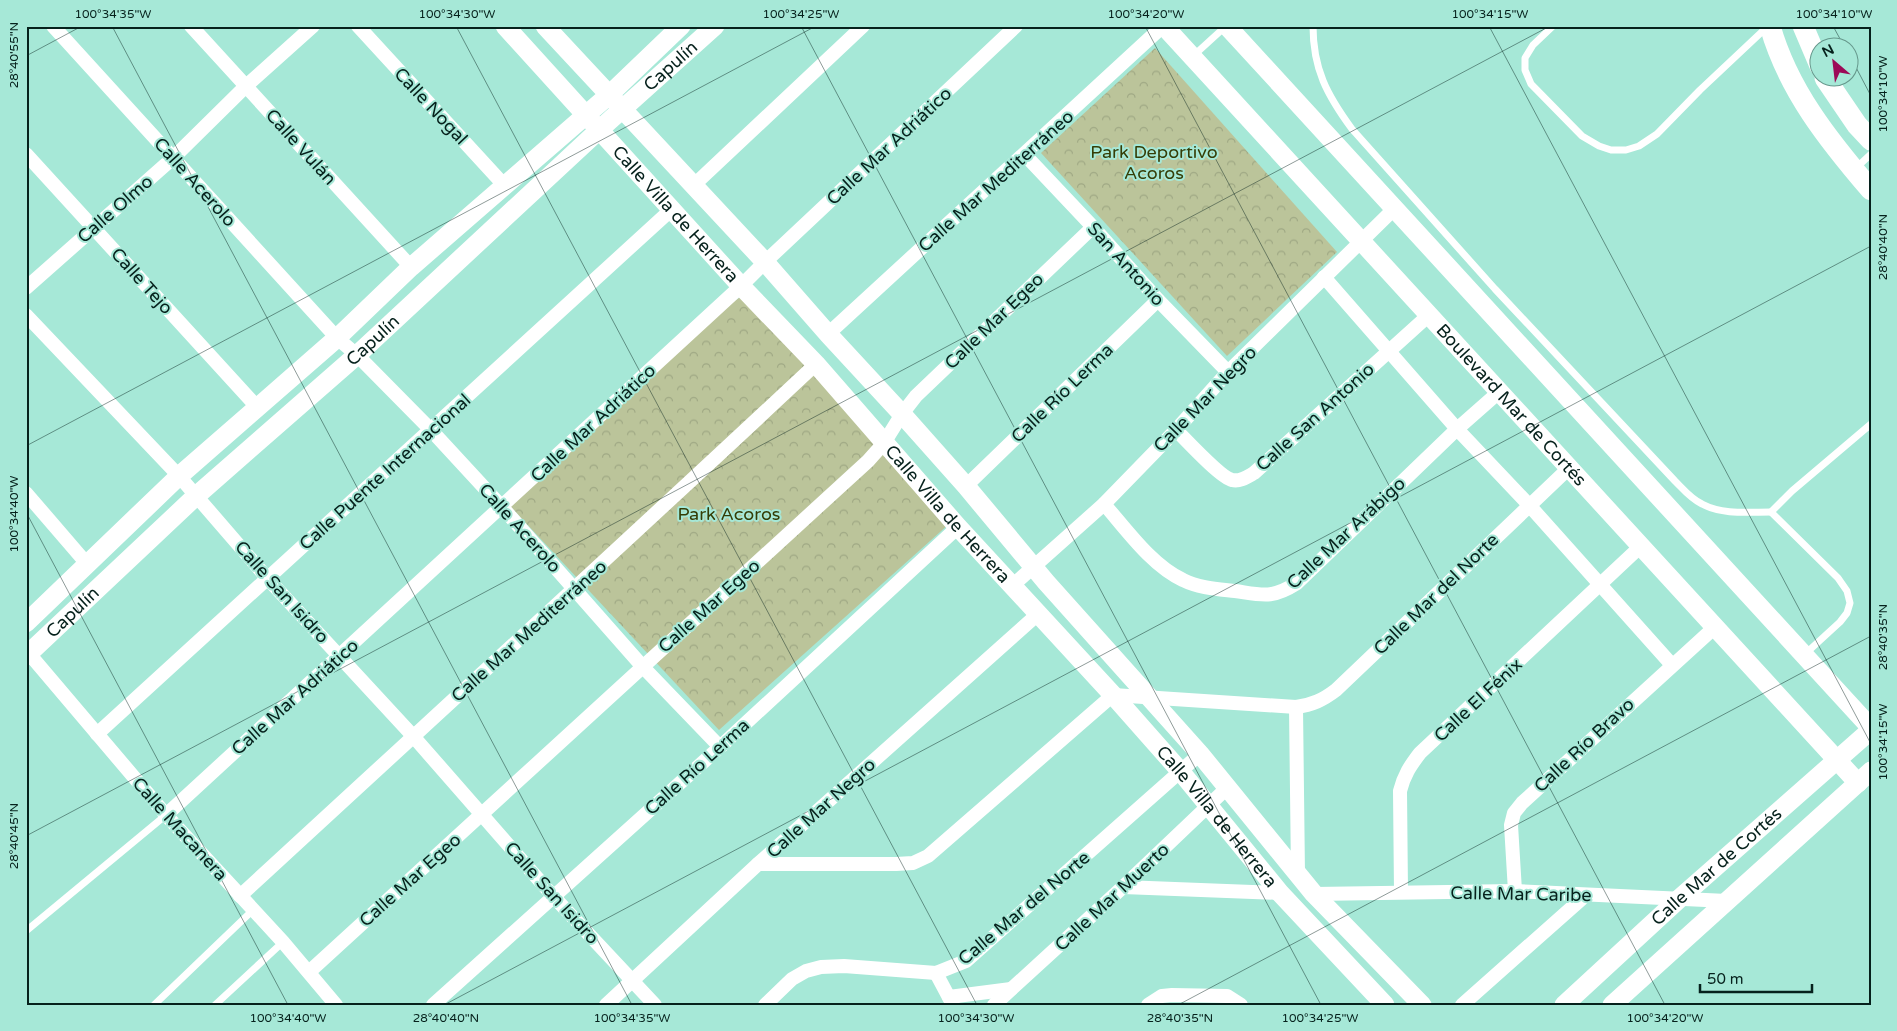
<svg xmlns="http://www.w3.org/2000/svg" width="1897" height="1031" viewBox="0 0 1897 1031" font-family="'Varela Round',sans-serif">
<defs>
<pattern id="park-crowns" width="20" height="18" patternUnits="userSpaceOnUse" patternTransform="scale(1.25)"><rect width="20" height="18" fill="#bbc49a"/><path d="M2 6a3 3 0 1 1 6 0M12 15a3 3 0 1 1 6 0" fill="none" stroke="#9fa884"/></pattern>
</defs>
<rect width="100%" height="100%" fill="#a6e8d7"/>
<!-- park -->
<g fill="url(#park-crowns)">
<path d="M 1155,48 L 1337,252 L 1227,356 L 1041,153 Z"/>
<path d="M 742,296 L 949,524 L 719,730 L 509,505 L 731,303 Z"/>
</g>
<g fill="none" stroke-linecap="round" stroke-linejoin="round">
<!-- lane -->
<g stroke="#fff" stroke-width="7">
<path d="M 1313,26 C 1313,69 1327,95 1352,129 L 1495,289 L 1675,481 C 1683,489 1691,499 1702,504 C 1723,515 1748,512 1771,512"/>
<path d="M 1553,26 L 1533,45 L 1525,58 L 1525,70 L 1531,84 L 1582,136 L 1599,146 L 1611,150 L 1626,150 L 1639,146 L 1657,134 L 1700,90 L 1767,27"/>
<path d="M 1192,57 L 1226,26"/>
<path d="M 1856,168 L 1871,154"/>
<path d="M 1804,655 L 1840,622 L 1847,613 L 1850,603 L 1847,591 L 1838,578 L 1771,512 L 1792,491 L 1871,424"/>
<path d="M 26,931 L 166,815"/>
<path d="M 154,1005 L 253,910"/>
<path d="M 215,1005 L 283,942"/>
</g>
<!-- street -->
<g stroke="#fff" stroke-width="14">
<path d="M 53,26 L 337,338 L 357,355 L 431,430 L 502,507 L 643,667 L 720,747"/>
<path d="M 191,26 L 411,267"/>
<path d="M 358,26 L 504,185"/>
<path d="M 26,154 L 257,407"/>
<path d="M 1025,155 L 1093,227 L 1158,300 L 1228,372"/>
<path d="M 694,185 L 863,26"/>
<path d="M 1324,277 L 1457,429 L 1529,505 L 1672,665"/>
<path d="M 26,288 L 173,158 L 246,86 L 313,26"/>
<path d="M 26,315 L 179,476 L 268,579 L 413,736 L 553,896 L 655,1005"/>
<path d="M 828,334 L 1163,26"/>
<path d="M 1176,430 C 1186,440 1221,478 1232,480 C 1240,482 1247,477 1254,473 L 1429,315"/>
<path d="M 966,486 L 1158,300"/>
<path d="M 26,493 L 88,565"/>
<path d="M 1104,504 C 1126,529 1152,566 1183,580 C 1199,588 1218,589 1235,591 C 1263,595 1272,599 1297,583 L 1457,429 L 1499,392"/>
<path d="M 1012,586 L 1104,504 L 1176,430 L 1228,372 L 1394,209"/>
<path d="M 26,650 L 166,815 L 283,942 L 336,1005"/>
<path d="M 1296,707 L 1298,875"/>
<path d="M 97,734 L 672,209"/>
<path d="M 166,815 L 741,286 L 765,262 L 1016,26"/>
<path d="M 758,864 L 896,864 L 913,863 L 928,856 L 1113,695 L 1296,707 C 1312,705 1323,700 1336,690 L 1569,468"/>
<path d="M 1123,887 L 1280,893"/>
<path d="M 1515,891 L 1511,825 L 1514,813 L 1522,803 L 1715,627"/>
<path d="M 1401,892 L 1400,791 C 1404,775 1410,766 1420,753 L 1641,546"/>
<path d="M 1314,894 L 1515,891 L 1727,901"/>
<path d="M 240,896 C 432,719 625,543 816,364"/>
<path d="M 309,972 L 868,461 L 884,443 L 902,414 L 916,396 L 1093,227"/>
<path d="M 936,973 L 953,1005"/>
<path d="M 949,997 L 1011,989"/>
<path d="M 433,1005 L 720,747 L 958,527"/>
<path d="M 606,1005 L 758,864 L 1038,614"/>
<path d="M 765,1005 L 792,979 L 806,971 L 821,967 L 844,966 L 936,973 L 966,961 L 1200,754"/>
<path d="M 994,1005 L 1123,887 L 1228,787"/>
<path d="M 1148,1005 L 1162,996 L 1172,995 L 1227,996 L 1241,1005"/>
<path d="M 1462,1005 L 1586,895"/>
</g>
<!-- secondary -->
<g stroke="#fff" stroke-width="19">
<path id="s1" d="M 505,26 L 741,286 L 816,364 L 958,527 L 1113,695 L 1181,772 L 1280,893 L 1385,1005"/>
<path d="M 545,26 L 765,262 L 828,334 L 902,414 L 966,486 L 1046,582 L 1200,754 L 1314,894 L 1422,1005"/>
<path id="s2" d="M 1164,26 L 1858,783"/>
<path d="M 1227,26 L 1871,728"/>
<path d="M 26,623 L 179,476 L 337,338 L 411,267 L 609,95 L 681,26"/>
<path id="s3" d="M 26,656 L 196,496 L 357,355 L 599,130 L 715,26"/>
<path id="s4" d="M 1564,1005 L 1679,899 L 1871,730"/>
<path d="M 1612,1005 L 1871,771"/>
</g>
<!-- primary -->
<g stroke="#fff" stroke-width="21">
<path d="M 1770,26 C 1788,90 1829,141 1871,190"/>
<path d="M 1803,26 L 1820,66"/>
<path d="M 1825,78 L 1857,125 L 1871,140"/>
</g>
</g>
<!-- ticks -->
<path fill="none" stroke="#06211c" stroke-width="1" stroke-opacity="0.45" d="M 112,26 L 632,1005M 456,26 L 977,1005M 801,26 L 1321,1005M 1145,26 L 1665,1005M 1489,26 L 1871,744M 1833,26 L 1845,48M 26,56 L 82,26M 1850,56 L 1871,96M 26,446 L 816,26M 26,512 L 288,1005M 26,836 L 1550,26M 444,1005 L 1871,246M 1178,1005 L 1871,636"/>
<g text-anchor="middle" stroke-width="4" stroke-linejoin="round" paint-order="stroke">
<!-- street labels -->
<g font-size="18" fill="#06211c" stroke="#a6e8d7">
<text dy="6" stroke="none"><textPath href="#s3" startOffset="874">Capulín</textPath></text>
<text transform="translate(431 106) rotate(47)" y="6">Calle Nogal</text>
<text transform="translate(889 146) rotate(-43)" y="6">Calle Mar Adriático</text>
<text transform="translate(301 147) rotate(48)" y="6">Calle Vulán</text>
<text transform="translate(996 181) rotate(-42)" y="6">Calle Mar Mediterráneo</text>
<text transform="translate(195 182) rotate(48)" y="6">Calle Acerolo</text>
<text transform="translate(115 209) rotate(-41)" y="6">Calle Olmo</text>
<text dy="6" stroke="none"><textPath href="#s1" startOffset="254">Calle Villa de Herrera</textPath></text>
<text transform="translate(1126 264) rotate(48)" y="6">San Antonio</text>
<text transform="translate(142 281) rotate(48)" y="6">Calle Tejo</text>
<text transform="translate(994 321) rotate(-44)" y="6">Calle Mar Egeo</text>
<text dy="6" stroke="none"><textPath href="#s3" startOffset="469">Capulín</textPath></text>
<text transform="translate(1062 393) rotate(-44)" y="6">Calle Río Lerma</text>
<text transform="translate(1205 399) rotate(-46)" y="6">Calle Mar Negro</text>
<text dy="6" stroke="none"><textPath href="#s2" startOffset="514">Boulevard Mar de Cortés</textPath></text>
<text transform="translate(1315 417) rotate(-42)" y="6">Calle San Antonio</text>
<text transform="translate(593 423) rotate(-43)" y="6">Calle Mar Adriático</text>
<text transform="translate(385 472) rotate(-42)" y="6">Calle Puente Internacional</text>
<text dy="6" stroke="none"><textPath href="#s1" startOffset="659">Calle Villa de Herrera</textPath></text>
<text transform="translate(520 528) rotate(48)" y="6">Calle Acerolo</text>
<text transform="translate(1346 533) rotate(-43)" y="6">Calle Mar Arábigo</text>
<text transform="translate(282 592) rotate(48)" y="6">Calle San Isidro</text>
<text transform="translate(1436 594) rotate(-44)" y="6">Calle Mar del Norte</text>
<text transform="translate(709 606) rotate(-42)" y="6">Calle Mar Egeo</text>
<text dy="6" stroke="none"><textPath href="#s3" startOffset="64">Capulín</textPath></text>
<text transform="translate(529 631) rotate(-42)" y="6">Calle Mar Mediterráneo</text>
<text transform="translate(295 697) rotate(-42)" y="6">Calle Mar Adriático</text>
<text transform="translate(1478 700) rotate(-43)" y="6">Calle El Fénix</text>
<text transform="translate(1584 745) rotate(-43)" y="6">Calle Río Bravo</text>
<text transform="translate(697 767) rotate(-42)" y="6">Calle Río Lerma</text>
<text transform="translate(821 808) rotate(-42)" y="6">Calle Mar Negro</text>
<text dy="6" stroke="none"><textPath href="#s1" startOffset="1064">Calle Villa de Herrera</textPath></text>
<text transform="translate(180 829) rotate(48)" y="6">Calle Macanera</text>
<text dy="6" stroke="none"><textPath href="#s4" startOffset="206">Calle Mar de Cortés</textPath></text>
<text transform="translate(410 880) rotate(-42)" y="6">Calle Mar Egeo</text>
<text transform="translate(552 893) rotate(48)" y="6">Calle San Isidro</text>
<text transform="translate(1521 894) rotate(1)" y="6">Calle Mar Caribe</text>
<text transform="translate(1112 897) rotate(-43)" y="6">Calle Mar Muerto</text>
<text transform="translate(1024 908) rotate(-40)" y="6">Calle Mar del Norte</text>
</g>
<!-- park labels -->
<g font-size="18" fill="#353d06" stroke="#a6e8d7">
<text x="1154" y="158">Park Deportivo<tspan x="1154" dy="21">Acoros</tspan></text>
<text x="729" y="520">Park Acoros</text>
</g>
</g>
<!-- border -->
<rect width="1897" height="1031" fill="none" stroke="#a6e8d7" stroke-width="55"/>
<!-- north arrow -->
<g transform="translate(1834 62) rotate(332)"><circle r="24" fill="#a6e8d7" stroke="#66988c"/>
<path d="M0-4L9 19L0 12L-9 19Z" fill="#9c0a57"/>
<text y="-8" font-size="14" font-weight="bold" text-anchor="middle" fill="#06211c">N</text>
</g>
<!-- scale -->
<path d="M1700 984v8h112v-8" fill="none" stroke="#06211c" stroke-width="2.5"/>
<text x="1707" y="984" font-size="15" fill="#06211c" stroke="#a6e8d7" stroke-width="4" paint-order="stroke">50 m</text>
<rect x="28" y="28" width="1842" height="976" fill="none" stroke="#06211c" stroke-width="2"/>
<g font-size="12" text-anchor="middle" fill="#06211c">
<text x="113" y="18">100°34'35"W</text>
<text x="457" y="18">100°34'30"W</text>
<text x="801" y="18">100°34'25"W</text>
<text x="1146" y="18">100°34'20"W</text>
<text x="1490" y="18">100°34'15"W</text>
<text x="1834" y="18">100°34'10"W</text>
<text transform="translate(14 55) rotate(-90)" y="4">28°40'55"N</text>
<text transform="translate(1883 94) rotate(-90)" y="4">100°34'10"W</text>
<text transform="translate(1883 247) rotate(-90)" y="4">28°40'40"N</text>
<text transform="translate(14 514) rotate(-90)" y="4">100°34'40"W</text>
<text transform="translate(1883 637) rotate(-90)" y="4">28°40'35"N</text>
<text transform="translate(1883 742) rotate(-90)" y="4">100°34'15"W</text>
<text transform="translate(14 836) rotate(-90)" y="4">28°40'45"N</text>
<text x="288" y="1022">100°34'40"W</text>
<text x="446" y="1022">28°40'40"N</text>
<text x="632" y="1022">100°34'35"W</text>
<text x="976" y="1022">100°34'30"W</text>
<text x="1180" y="1022">28°40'35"N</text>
<text x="1320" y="1022">100°34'25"W</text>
<text x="1665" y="1022">100°34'20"W</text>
</g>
</svg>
